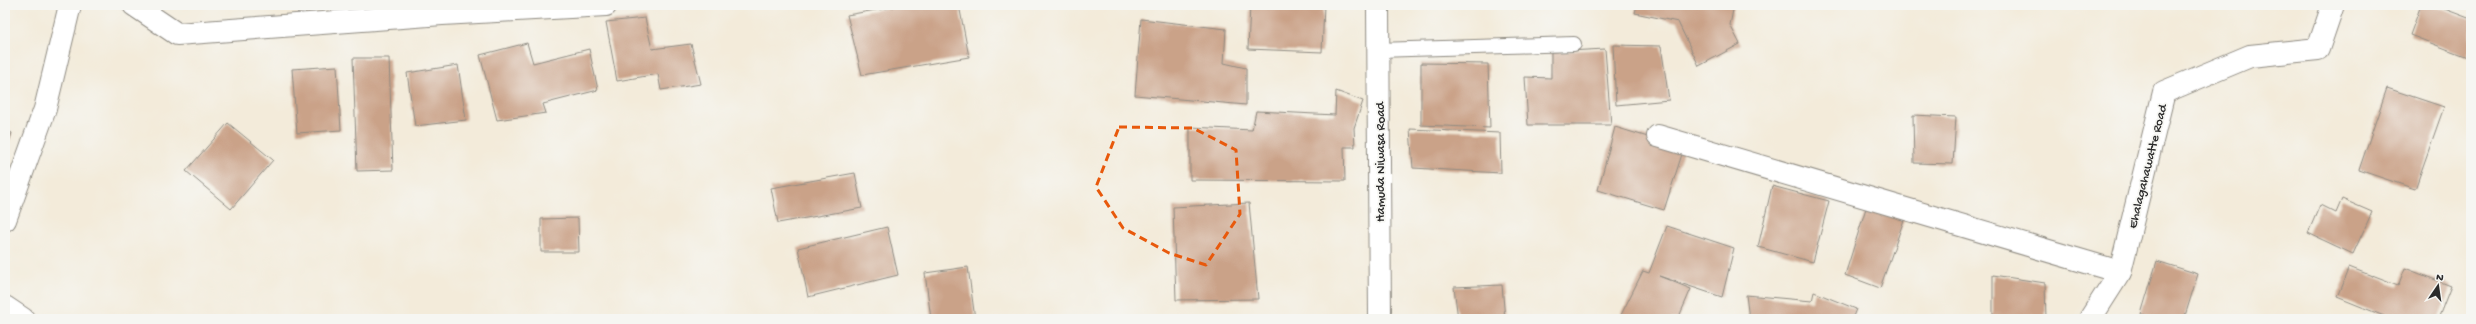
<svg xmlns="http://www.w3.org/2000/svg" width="2476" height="324" viewBox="0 0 2476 324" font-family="'Gochi Hand',sans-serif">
<rect width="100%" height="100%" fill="#f6f6f2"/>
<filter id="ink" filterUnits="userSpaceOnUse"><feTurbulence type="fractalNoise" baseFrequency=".025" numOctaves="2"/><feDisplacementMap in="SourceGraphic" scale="8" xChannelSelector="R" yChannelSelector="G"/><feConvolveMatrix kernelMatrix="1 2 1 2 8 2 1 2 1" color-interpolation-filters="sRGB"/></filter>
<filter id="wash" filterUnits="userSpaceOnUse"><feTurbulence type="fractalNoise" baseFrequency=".012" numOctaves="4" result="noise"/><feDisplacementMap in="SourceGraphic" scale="16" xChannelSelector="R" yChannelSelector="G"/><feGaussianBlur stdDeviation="0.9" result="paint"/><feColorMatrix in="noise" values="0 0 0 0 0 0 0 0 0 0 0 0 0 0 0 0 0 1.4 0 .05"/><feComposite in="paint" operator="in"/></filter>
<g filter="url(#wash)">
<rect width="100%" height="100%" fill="#f3ebda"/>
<g id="blocks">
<!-- building -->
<g fill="#caa288">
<path d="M 904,5 L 959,5 L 969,57 L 862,75 L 847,15 Z"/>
<path d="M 1250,5 L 1324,5 L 1322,52 L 1248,49 Z"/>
<path d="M 1637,5 L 1734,5 L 1730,25 L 1740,44 L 1699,66 L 1678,22 L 1635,13 Z"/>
<path d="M 2421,5 L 2434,5 L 2471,19 L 2471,48 L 2467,57 L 2410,35 Z"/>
<path d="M 645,18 L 652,49 L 691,44 L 701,84 L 661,90 L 658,74 L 617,81 L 606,22 Z"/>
<path d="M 1141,19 L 1226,29 L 1224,63 L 1246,68 L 1246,105 L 1135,95 Z"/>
<path d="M 527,43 L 533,63 L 589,49 L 598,90 L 543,104 L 546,113 L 497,120 L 480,55 Z"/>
<path d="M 1613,45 L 1661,46 L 1669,100 L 1616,105 Z"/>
<path d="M 1605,49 L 1611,125 L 1528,125 L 1525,77 L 1551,78 L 1551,52 Z"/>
<path d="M 353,58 L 389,58 L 393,170 L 357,171 Z"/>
<path d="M 1421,63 L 1488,64 L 1490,128 L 1421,125 Z"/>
<path d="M 458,65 L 466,120 L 415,126 L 407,73 Z"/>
<path d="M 337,66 L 341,130 L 297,133 L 292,69 Z"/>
<path d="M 2387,88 L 2444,107 L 2415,189 L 2359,170 Z"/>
<path d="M 1336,91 L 1363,101 L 1354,128 L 1355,147 L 1344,147 L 1345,181 L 1190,180 L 1190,127 L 1252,130 L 1256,111 L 1335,115 Z"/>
<path d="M 1913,115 L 1956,117 L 1953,164 L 1914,163 Z"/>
<path d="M 228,123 L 273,160 L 231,209 L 186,171 Z"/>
<path d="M 1615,127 L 1684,148 L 1664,210 L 1598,190 Z"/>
<path d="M 1410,129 L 1500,133 L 1501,173 L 1413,168 Z"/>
<path d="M 5,130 L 12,133 L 5,154 Z"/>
<path d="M 855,173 L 862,208 L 778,223 L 771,188 Z"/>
<path d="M 1772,186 L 1829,201 L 1813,262 L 1758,247 Z"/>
<path d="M 2342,199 L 2372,212 L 2353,254 L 2308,233 L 2320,205 L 2336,213 Z"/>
<path d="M 1249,203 L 1258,299 L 1176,300 L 1173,207 Z"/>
<path d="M 1867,205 L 1905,217 L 1880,288 L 1845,275 Z"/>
<path d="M 578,218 L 579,252 L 541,252 L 541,219 Z"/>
<path d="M 1667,226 L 1734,248 L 1722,297 L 1659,276 L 1691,289 L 1678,319 L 1619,319 L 1643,271 L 1649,273 Z"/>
<path d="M 887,227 L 898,275 L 808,297 L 798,248 Z"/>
<path d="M 2157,261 L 2198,274 L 2184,319 L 2158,319 L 2141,314 Z"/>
<path d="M 968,267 L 975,319 L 931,319 L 925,273 Z"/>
<path d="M 2349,267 L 2398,286 L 2405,268 L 2451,286 L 2438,319 L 2383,319 L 2384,316 L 2337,297 Z"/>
<path d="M 1993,275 L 2045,283 L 2046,319 L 1993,319 Z"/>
<path d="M 1502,285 L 1505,319 L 1458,319 L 1454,287 Z"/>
<path d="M 1814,292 L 1856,309 L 1852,319 L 1749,319 L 1746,295 L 1812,301 Z"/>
</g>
</g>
</g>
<g filter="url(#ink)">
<use href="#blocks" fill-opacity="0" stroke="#8f8b82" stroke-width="1"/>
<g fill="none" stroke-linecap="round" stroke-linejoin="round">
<defs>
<path id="service" d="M 1378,50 L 1574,44"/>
<g id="minor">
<path d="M 134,5 L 177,34 L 442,14 L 606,5"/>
<path d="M 1378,5 L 1380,319"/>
<path d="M 1658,136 L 2120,272"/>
<path d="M 5,220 L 45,109 L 70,5"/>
<path d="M 5,307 L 23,319"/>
<path d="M 2090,319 L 2120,272 L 2164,92 L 2250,56 L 2318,49 L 2333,5"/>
</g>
</defs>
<!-- service casing -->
<use href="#service" stroke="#8f8b82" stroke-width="16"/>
<!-- minor casing -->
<use href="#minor" stroke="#8f8b82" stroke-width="24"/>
<!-- service -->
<use href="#service" stroke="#fff" stroke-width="14"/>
<!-- minor -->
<use href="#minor" stroke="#fff" stroke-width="22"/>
</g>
</g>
<!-- marked area -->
<path fill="none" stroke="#e8590c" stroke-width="3" stroke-dasharray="8 5" stroke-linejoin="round" d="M 1119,127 L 1193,128 L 1236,150 L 1240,214 L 1206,265 L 1169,253 L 1123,228 L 1096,187 Z"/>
<g text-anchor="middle" stroke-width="3.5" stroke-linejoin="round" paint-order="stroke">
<!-- street labels -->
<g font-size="13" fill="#2b2b2b" stroke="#f6f6f2">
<text transform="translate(1379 162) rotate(-90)" y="5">Hamuda Niwasa Road</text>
<text transform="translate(2146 166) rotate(-76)" y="5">Ehalagahawatte Road</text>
</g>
</g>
<!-- margin -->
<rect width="2476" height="324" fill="none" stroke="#f6f6f2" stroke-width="20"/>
<!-- north arrow -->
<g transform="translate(2438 286) rotate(13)" stroke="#f6f6f2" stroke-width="3" paint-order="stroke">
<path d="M0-3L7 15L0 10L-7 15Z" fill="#2b2b2b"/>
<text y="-6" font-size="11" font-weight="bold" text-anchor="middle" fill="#2b2b2b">N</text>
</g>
</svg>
